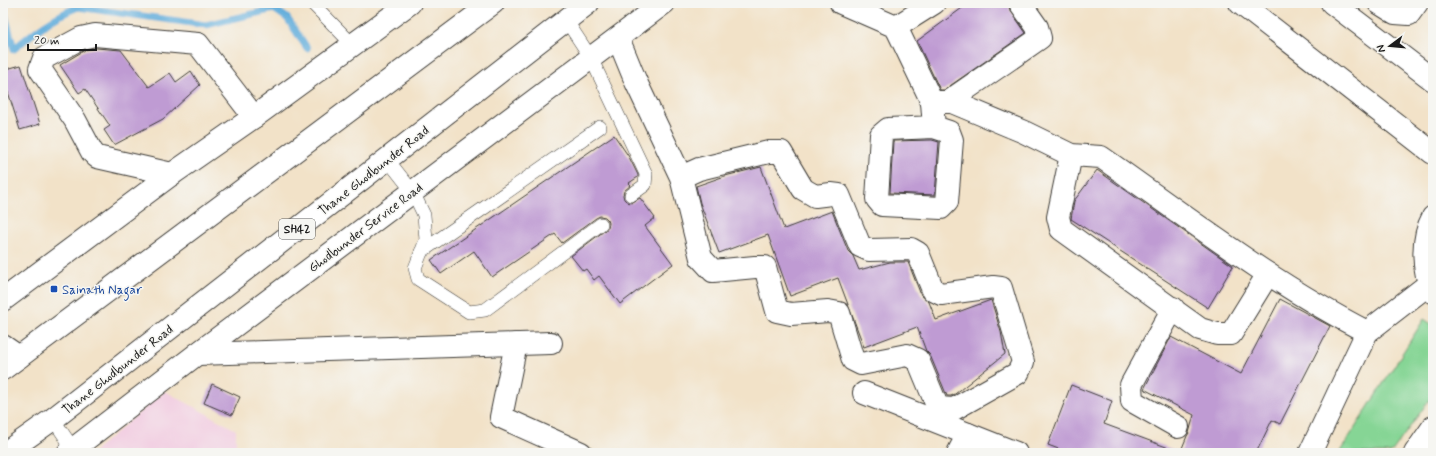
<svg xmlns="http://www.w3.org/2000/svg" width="1436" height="456" viewBox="0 0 1436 456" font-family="Mynerve,sans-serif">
<rect width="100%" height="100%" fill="#f6f6f2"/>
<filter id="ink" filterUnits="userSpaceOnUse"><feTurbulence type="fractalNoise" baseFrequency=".025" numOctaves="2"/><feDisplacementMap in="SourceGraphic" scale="8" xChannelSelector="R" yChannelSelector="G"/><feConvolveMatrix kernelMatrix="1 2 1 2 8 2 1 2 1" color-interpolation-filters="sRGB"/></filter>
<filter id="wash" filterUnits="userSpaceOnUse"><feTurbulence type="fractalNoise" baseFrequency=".012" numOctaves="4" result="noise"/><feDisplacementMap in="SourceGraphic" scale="16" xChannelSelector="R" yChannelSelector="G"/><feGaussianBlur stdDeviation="0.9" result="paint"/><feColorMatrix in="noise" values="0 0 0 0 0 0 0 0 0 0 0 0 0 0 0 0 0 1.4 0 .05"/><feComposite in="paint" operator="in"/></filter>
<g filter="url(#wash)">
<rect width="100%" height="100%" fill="#f2e2c8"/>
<!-- built -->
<path fill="#f2cfe2" d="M 165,391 L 236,430 L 236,453 L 92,453 Z"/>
<!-- green -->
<path fill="#86d595" stroke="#517858" d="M 1424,319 L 1433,325 L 1433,395 L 1391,453 L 1339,453 Z"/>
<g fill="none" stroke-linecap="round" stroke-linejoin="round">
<!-- stream -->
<path stroke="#62addb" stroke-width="7" d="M 3,8 L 14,49 C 35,31 53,17 78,7 L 206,25 L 274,9 L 287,18 L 307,48"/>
</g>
<g id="blocks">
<!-- building -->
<g fill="#bf9bd3">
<path d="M 969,3 L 1008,3 L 1010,10 L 1026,33 L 944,90 L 940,90 L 917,41 Z"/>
<path d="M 96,48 L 121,50 L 149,87 L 170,73 L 176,82 L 191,71 L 200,85 L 163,119 L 114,145 L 104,130 L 110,126 L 85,89 L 79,93 L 60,65 L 85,50 Z"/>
<path d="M 21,65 L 40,124 L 20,130 L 3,76 L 3,70 Z"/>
<path d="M 614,135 L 629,157 L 638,175 L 638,177 L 629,183 L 631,185 L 624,191 L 623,195 L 624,199 L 627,202 L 631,203 L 640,198 L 655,218 L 645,226 L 673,264 L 620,304 L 599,276 L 594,280 L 586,269 L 583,271 L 571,256 L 608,228 L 609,223 L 608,220 L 605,217 L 600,216 L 596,218 L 562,243 L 555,234 L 492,277 L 474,251 L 441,274 L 431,260 Z"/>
<path d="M 932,140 L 939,142 L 935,195 L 890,193 L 893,141 Z"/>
<path d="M 761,167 L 784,229 L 832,211 L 848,251 L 853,256 L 859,270 L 890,262 L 908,262 L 921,295 L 929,302 L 936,320 L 991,300 L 1001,332 L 1005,354 L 955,394 L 951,396 L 947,396 L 930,355 L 926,351 L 917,327 L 864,347 L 838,278 L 790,296 L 768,235 L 719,253 L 700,203 L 696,186 L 725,176 Z"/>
<path d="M 1097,170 L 1233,266 L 1208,308 L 1071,219 L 1074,201 Z"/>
<path d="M 1280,299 L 1330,326 L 1280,424 L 1272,420 L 1256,453 L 1180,453 L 1187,436 L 1189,433 L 1194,415 L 1144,389 L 1171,337 L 1241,374 Z"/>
<path d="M 212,384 L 240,397 L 232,415 L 204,403 Z"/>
<path d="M 1071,385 L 1112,401 L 1104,424 L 1177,451 L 1177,453 L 1069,453 L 1048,445 Z"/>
</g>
</g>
</g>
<g filter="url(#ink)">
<use href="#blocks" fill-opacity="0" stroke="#3c3a36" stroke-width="1"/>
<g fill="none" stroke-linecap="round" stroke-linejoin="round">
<defs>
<g id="service">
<path d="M 312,3 L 353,45"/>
<path d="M 566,20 L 591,58 L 646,174 L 645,185 L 631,195"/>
<path d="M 387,159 L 413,192 L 424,215 L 426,240 L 415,268 L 418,279 L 469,312 L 485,310 L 601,224"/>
<path d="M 421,252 L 600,127"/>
<path d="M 53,419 L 76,453"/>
</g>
<g id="minor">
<path d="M 841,3 L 896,27 L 934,3"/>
<path d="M 1240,3 L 1433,153"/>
<path d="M 1332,3 L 1433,80"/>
<path d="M 1379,3 L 1395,13 L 1409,14 L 1417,3"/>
<path d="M 896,27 L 932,102"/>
<path d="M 618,38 L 636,82 L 681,177 L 701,258 L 713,271 L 755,267 L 765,267 L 777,311 L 791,314 L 828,311 L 839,313 L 853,360 L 861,364 L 907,355 L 918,360 L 938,408 L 954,409 L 1018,373 L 1023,362 L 1001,288 L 993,287 L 941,294 L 933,290 L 918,253 L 911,249 L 869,250 L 860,246 L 839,195 L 831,194 L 815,196 L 803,189 L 781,152 L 769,152 L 699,169 L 681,177"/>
<path d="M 949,101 L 1040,38 L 1037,27 L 1020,3"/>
<path d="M 934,127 L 888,129 L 881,135 L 877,199 L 882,205 L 941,208 L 947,202 L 952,140 L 949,132 L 934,127 L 932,102 L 952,102 L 1024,132 L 1071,155 L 1101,157 C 1188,218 1273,284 1367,332"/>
<path d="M 1071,155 L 1058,217 L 1061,229 L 1200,329 L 1217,334 L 1231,334 L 1268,274"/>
<path d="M 172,174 L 97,157 L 92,152 L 75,120 L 40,69 L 44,58 L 81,38 L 95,35 L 198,44 L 254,117"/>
<path d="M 1433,217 C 1421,239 1422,270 1433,292"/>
<path d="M 1173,308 L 1131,385 L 1132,401 L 1178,427"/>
<path d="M 516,344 L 501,417 L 581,453"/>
<path d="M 3,346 L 19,357"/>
<path d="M 197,354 L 551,343"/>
<path d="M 864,393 L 1016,453"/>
<path d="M 958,453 L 968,434"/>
<path d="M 1310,453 L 1367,332 L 1429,284"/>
<path d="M 1415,453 L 1433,427"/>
</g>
<g id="tertiary">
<path d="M 3,300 L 172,174 L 254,117 L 410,3"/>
<path d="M 68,453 L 197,354 L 664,3"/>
</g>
<g id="primary">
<path d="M 3,369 L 493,3"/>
<path d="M 5,453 L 53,419 L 588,3"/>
</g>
</defs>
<!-- service casing -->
<use href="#service" stroke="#3c3a36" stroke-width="14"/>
<!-- minor casing -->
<use href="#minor" stroke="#3c3a36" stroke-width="24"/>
<!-- tertiary casing -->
<use href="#tertiary" stroke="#3c3a36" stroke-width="24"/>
<!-- primary casing -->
<use href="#primary" stroke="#3c3a36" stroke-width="24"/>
<!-- service -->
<use href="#service" stroke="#fff" stroke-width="13"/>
<!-- minor -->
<use href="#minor" stroke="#fff" stroke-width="22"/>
<!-- tertiary -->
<use href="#tertiary" stroke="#fff" stroke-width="22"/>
<!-- primary -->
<use href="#primary" stroke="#fff" stroke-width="22"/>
</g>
</g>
<!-- markers -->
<rect fill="#1a4fb4" stroke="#f6f6f2" stroke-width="1.5" x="50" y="285" width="8" height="8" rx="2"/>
<g text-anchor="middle" stroke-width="3" stroke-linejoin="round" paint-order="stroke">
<!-- shield labels -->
<rect fill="#f6f6f2" stroke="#5d5d5c" stroke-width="1" x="279" y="219" width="36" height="20" rx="3"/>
<g font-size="12" font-weight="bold" fill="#1c1c1c">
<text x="297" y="233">SH42</text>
</g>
<!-- street labels -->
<g font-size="13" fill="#1c1c1c" stroke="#f6f6f2">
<text transform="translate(373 170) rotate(-38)" y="5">Thane Ghodbunder Road</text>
<text transform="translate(365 227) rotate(-37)" y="5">Ghodbunder Service Road</text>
<text transform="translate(117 369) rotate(-38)" y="5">Thane Ghodbunder Road</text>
</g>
<!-- transit labels -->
<g font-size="13" fill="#164399" stroke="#f6f6f2" text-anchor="start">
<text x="62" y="294">Sainath Nagar</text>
</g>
</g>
<!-- margin -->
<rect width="1436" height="456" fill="none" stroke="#f6f6f2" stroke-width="16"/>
<!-- north arrow -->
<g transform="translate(1390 46) rotate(254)" stroke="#f6f6f2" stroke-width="3" paint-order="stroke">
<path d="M0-3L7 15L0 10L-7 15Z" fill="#1c1c1c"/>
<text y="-6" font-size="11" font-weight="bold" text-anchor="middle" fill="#1c1c1c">N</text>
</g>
<!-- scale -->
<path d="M28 44v6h68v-6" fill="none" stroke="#1c1c1c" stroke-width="2"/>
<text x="34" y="44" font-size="12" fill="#1c1c1c" stroke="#f6f6f2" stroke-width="3" paint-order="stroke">20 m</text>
</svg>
